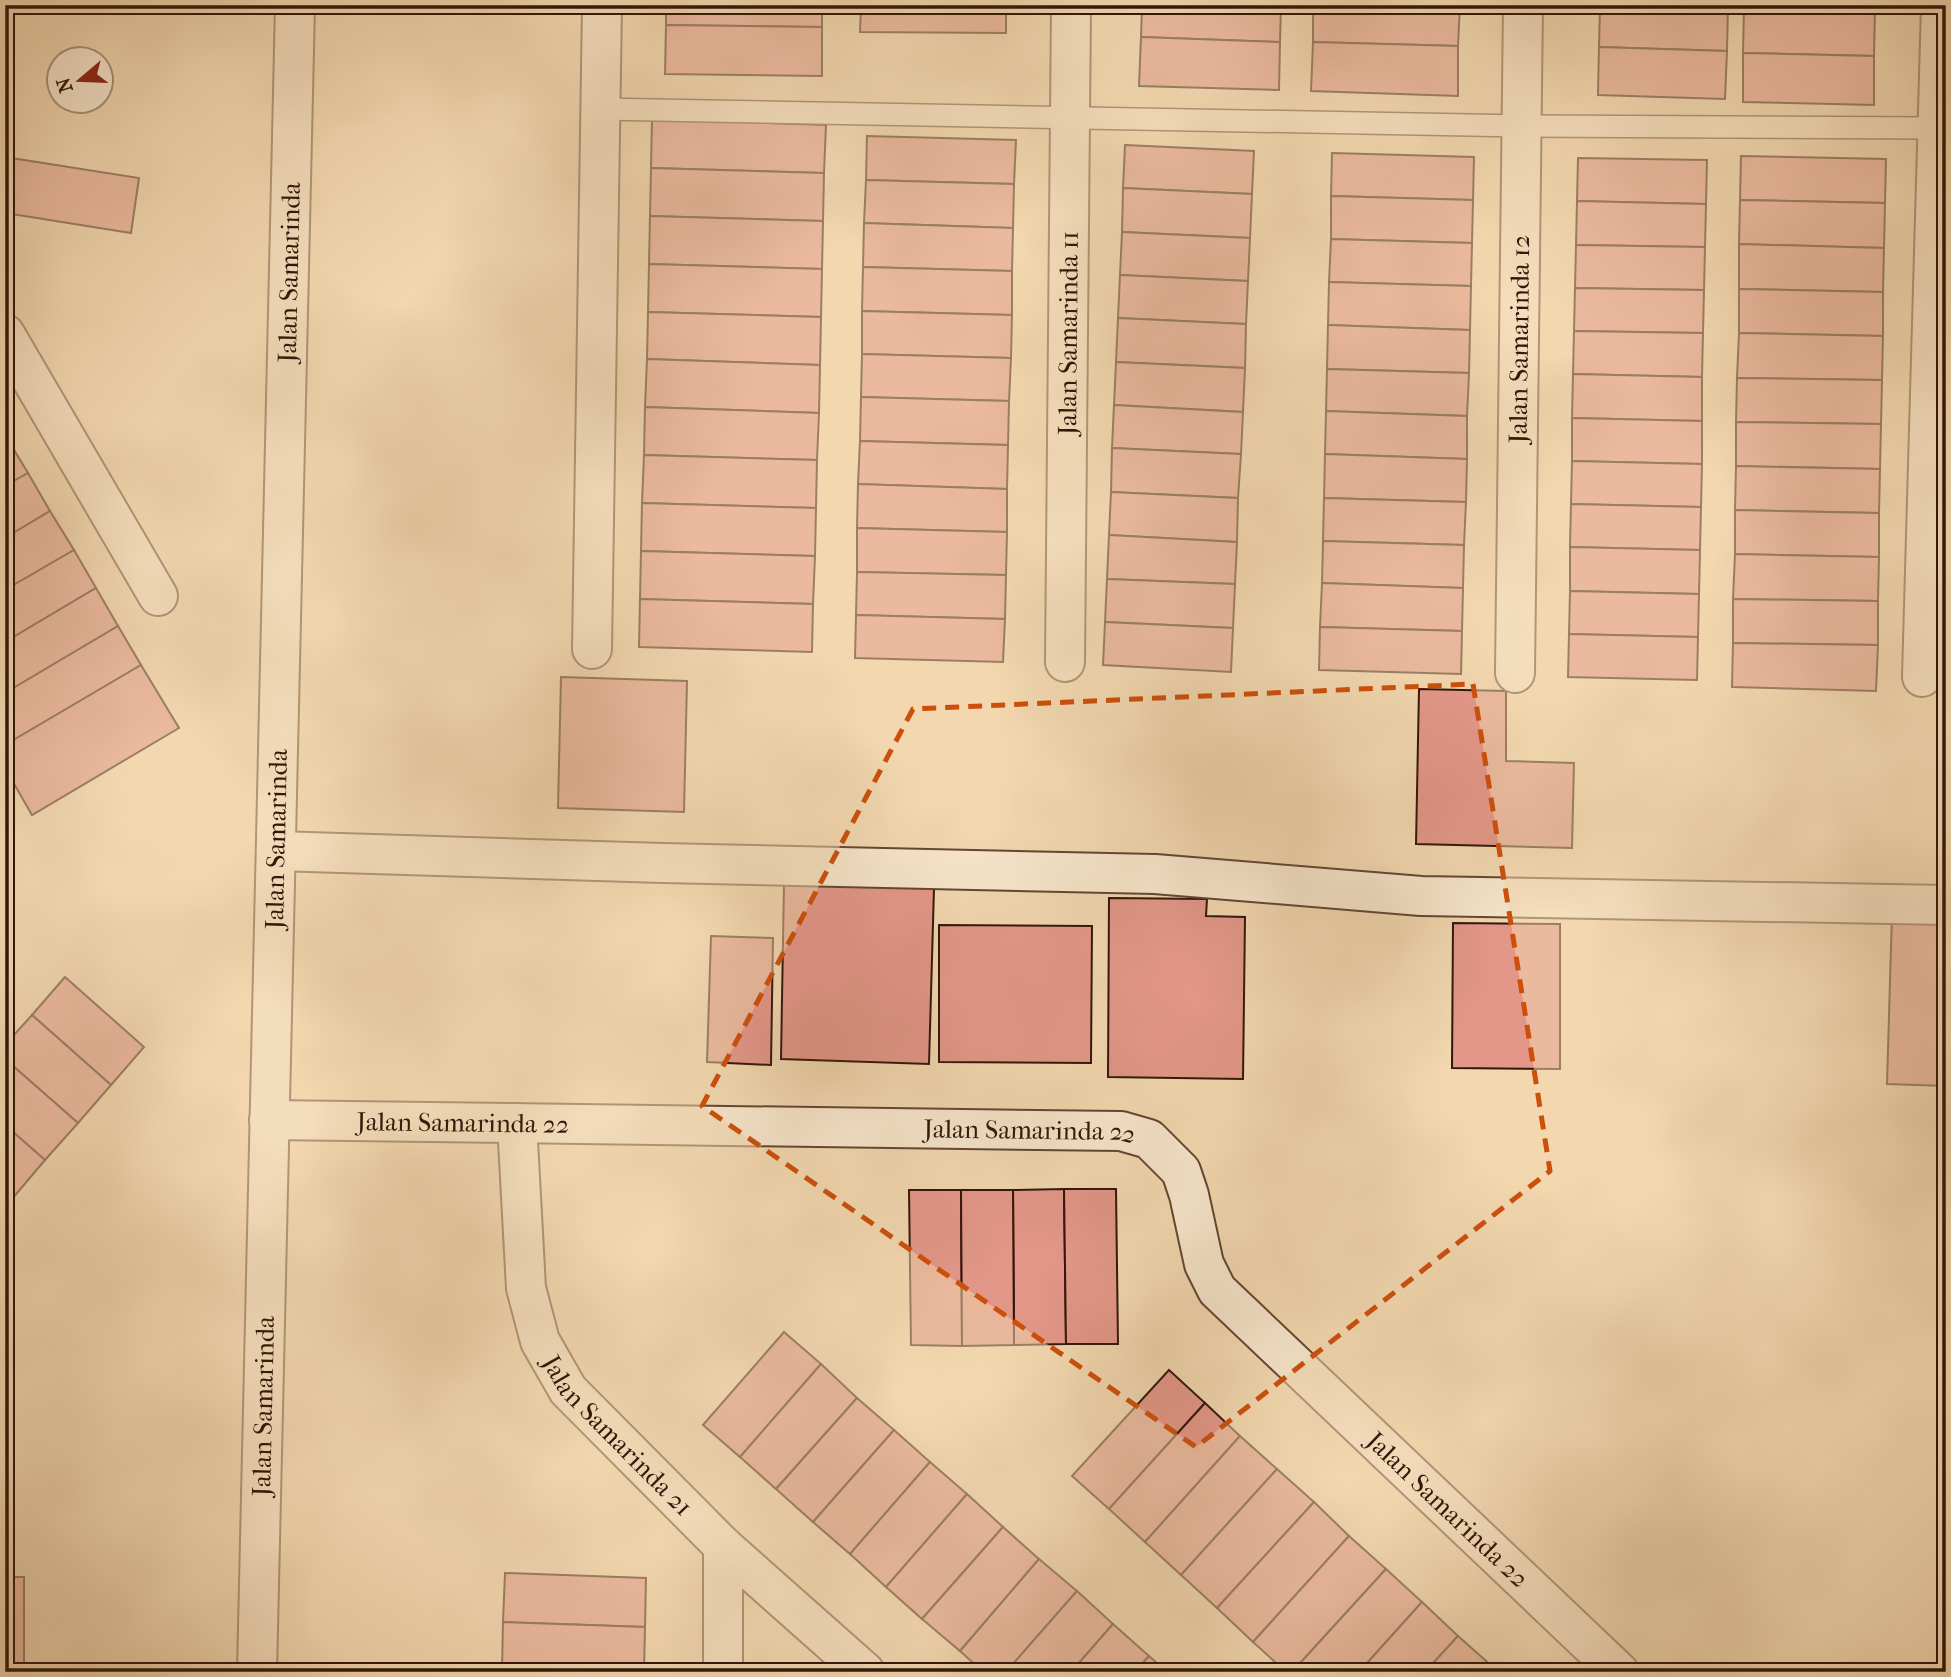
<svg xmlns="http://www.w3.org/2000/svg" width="1951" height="1677" viewBox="0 0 1951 1677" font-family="'IM FELL French Canon',serif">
<rect width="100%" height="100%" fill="#f2d7af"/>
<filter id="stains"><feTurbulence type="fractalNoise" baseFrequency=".00286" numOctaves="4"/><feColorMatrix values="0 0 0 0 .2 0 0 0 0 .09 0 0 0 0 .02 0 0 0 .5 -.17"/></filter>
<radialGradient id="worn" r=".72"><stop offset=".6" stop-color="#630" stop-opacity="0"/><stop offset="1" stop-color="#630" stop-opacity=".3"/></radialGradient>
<!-- building -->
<g fill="#e39789" stroke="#32160b" stroke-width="2">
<path d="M 666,5 L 822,5 L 822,27 L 666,25 Z"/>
<path d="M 861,5 L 1006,5 L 1006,33 L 860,32 Z"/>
<path d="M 1142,5 L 1281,5 L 1280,42 L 1141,37 Z"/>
<path d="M 1313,5 L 1460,5 L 1458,46 L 1313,42 Z"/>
<path d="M 1600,5 L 1728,5 L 1727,51 L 1599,47 Z"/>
<path d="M 1744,5 L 1875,8 L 1874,56 L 1743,53 Z"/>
<path d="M 1748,5 L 1875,5 L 1875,8 Z"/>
<path d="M 666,25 L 822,27 L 822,76 L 665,74 Z"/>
<path d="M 1141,37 L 1280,42 L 1279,90 L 1139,86 Z"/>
<path d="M 1313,42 L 1458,46 L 1458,96 L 1311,91 Z"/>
<path d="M 1599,47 L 1727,51 L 1725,99 L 1598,95 Z"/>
<path d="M 1743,53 L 1874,56 L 1874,105 L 1743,102 Z"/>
<path d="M 652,119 L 826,125 L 824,173 L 651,168 Z"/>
<path d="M 867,136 L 1016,140 L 1014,184 L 866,180 Z"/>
<path d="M 1125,145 L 1254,151 L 1252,194 L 1123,188 Z"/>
<path d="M 1332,153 L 1474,157 L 1473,200 L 1331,196 Z"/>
<path d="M 1741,156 L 1886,159 L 1885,203 L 1740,200 Z"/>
<path d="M 5,157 L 139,178 L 131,233 L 5,213 Z"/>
<path d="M 1578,158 L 1707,160 L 1706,204 L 1577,201 Z"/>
<path d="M 651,168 L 824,173 L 823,221 L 650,216 Z"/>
<path d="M 866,180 L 1014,184 L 1013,228 L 864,223 Z"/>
<path d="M 1123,188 L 1252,194 L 1250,238 L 1122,232 Z"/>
<path d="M 1331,196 L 1473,200 L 1472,243 L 1331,239 Z"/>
<path d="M 1740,200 L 1885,203 L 1884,248 L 1739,244 Z"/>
<path d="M 1577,201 L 1706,204 L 1705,247 L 1576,245 Z"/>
<path d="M 650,216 L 823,221 L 822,269 L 649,264 Z"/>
<path d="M 864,223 L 1013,228 L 1012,271 L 863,267 Z"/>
<path d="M 1122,232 L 1250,238 L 1248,281 L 1120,275 Z"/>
<path d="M 1331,239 L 1472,243 L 1471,286 L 1329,282 Z"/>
<path d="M 1739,244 L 1884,248 L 1883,292 L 1739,289 Z"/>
<path d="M 1576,245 L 1705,247 L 1704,290 L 1575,288 Z"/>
<path d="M 649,264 L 822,269 L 821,317 L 648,312 Z"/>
<path d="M 863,267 L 1012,271 L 1012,315 L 862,311 Z"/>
<path d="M 1120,275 L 1248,281 L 1246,324 L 1118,318 Z"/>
<path d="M 1329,282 L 1471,286 L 1470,330 L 1328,325 Z"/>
<path d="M 1575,288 L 1704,290 L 1703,333 L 1574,331 Z"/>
<path d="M 1739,289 L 1883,292 L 1883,336 L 1739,333 Z"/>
<path d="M 862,311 L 1012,315 L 1011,358 L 862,354 Z"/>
<path d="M 648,312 L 821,317 L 820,365 L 647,359 Z"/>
<path d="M 1118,318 L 1246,324 L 1245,368 L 1116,362 Z"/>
<path d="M 1328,325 L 1470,330 L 1469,373 L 1327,369 Z"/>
<path d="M 1574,331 L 1703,333 L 1702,377 L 1573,374 Z"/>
<path d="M 1739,333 L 1883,336 L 1882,380 L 1737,378 Z"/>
<path d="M 862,354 L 1011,358 L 1009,401 L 861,397 Z"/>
<path d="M 647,359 L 820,365 L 819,413 L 645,407 Z"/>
<path d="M 1116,362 L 1245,368 L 1243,412 L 1114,405 Z"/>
<path d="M 1327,369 L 1469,373 L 1467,416 L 1326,411 Z"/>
<path d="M 1573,374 L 1702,377 L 1702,421 L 1572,418 Z"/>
<path d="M 1737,378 L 1882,380 L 1881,424 L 1736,422 Z"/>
<path d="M 861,397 L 1009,401 L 1008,445 L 860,441 Z"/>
<path d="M 1114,405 L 1243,412 L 1241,454 L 1112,448 Z"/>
<path d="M 645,407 L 819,413 L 817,460 L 644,455 Z"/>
<path d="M 1326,411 L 1467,416 L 1467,459 L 1325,454 Z"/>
<path d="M 1572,418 L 1702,421 L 1702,464 L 1572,461 Z"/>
<path d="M 1736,422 L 1881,424 L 1880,469 L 1736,466 Z"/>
<path d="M 5,435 L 28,473 L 5,486 Z"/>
<path d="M 860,441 L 1008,445 L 1007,489 L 858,484 Z"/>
<path d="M 1112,448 L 1241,454 L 1238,498 L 1111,492 Z"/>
<path d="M 1325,454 L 1467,459 L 1466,502 L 1324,498 Z"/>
<path d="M 644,455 L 817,460 L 816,508 L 642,503 Z"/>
<path d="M 1572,461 L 1702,464 L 1701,507 L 1571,504 Z"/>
<path d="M 1736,466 L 1880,469 L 1879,513 L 1735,510 Z"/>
<path d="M 28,473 L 50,511 L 5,538 L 5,486 Z"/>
<path d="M 858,484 L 1007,489 L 1007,532 L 857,528 Z"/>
<path d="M 1111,492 L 1238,498 L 1237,542 L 1109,535 Z"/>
<path d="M 1324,498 L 1466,502 L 1464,545 L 1323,541 Z"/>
<path d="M 642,503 L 816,508 L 815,556 L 641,551 Z"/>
<path d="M 1571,504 L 1701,507 L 1700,550 L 1570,547 Z"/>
<path d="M 1735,510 L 1879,513 L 1879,557 L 1735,554 Z"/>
<path d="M 50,511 L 74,550 L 5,590 L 5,538 Z"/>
<path d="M 857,528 L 1007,532 L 1006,575 L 857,572 Z"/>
<path d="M 1109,535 L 1237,542 L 1235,584 L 1107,579 Z"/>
<path d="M 1323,541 L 1464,545 L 1463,588 L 1322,583 Z"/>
<path d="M 1570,547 L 1700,550 L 1699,594 L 1570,591 Z"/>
<path d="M 74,550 L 96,588 L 5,642 L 5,590 Z"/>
<path d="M 641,551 L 815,556 L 813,604 L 640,599 Z"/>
<path d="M 1735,554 L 1879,557 L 1878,601 L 1733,599 Z"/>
<path d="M 857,572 L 1006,575 L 1005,619 L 856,615 Z"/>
<path d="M 1107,579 L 1235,584 L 1233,628 L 1105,622 Z"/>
<path d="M 1322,583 L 1463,588 L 1462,631 L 1320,627 Z"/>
<path d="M 96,588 L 118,626 L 5,693 L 5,642 Z"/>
<path d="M 1570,591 L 1699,594 L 1698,637 L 1569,634 Z"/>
<path d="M 640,599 L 813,604 L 812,652 L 639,647 Z"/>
<path d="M 1733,599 L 1878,601 L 1878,645 L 1733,643 Z"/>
<path d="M 856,615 L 1005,619 L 1003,662 L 855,658 Z"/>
<path d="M 1105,622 L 1233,628 L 1231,672 L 1103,665 Z"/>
<path d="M 118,626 L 141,665 L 5,745 L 5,693 Z"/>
<path d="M 1320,627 L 1462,631 L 1461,674 L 1319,670 Z"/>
<path d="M 1569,634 L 1698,637 L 1697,680 L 1568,677 Z"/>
<path d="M 1733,643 L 1878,645 L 1876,691 L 1732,687 Z"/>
<path d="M 141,665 L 179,728 L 32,815 L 5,768 L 5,745 Z"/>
<path d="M 561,677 L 687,681 L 684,812 L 558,808 Z"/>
<path d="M 1419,689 L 1506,691 L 1506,761 L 1574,763 L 1572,848 L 1416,844 Z"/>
<path d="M 784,883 L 934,888 L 929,1064 L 781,1059 Z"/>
<path d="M 1109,898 L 1207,899 L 1206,916 L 1245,917 L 1243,1079 L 1108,1077 Z"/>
<path d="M 1892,914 L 1946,916 L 1946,1086 L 1887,1084 Z"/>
<path d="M 1453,923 L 1560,924 L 1560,1069 L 1452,1068 Z"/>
<path d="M 939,925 L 1092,926 L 1091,1063 L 939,1062 Z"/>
<path d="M 711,936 L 773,938 L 771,1065 L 707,1062 Z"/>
<path d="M 65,977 L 144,1047 L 111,1085 L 32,1015 Z"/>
<path d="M 32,1015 L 111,1085 L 78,1123 L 5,1059 L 5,1045 Z"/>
<path d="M 5,1059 L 78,1123 L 45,1160 L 5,1125 Z"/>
<path d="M 5,1125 L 45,1160 L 12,1199 L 5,1193 Z"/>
<path d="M 1064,1189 L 1066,1344 L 1014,1345 L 1013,1190 Z"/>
<path d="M 1064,1189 L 1116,1189 L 1118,1344 L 1066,1344 Z"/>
<path d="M 909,1190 L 961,1190 L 962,1346 L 911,1345 Z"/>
<path d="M 961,1190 L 1013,1190 L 1014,1345 L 962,1346 Z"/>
<path d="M 784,1332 L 821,1364 L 740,1457 L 703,1425 Z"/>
<path d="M 821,1364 L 857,1398 L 776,1489 L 740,1457 Z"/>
<path d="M 1169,1370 L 1205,1403 L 1109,1509 L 1072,1476 Z"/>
<path d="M 857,1398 L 894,1430 L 813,1522 L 776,1489 Z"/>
<path d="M 1205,1403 L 1240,1436 L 1145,1542 L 1109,1509 Z"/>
<path d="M 894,1430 L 930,1462 L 850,1554 L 813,1522 Z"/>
<path d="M 1240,1436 L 1277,1469 L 1181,1575 L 1145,1542 Z"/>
<path d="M 930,1462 L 967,1494 L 886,1587 L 850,1554 Z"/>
<path d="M 1277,1469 L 1314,1502 L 1217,1608 L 1181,1575 Z"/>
<path d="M 967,1494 L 1003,1527 L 922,1619 L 886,1587 Z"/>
<path d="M 1314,1502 L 1349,1536 L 1253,1642 L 1217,1608 Z"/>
<path d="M 1003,1527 L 1039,1559 L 960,1651 L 922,1619 Z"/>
<path d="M 1349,1536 L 1386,1569 L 1292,1672 L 1286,1672 L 1253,1642 Z"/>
<path d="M 1039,1559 L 1077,1591 L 1006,1672 L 983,1672 L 960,1651 Z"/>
<path d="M 1386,1569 L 1422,1602 L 1359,1672 L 1292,1672 Z"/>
<path d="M 505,1573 L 646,1578 L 645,1627 L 503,1622 Z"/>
<rect x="5" y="1577" width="19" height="95"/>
<path d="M 1077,1591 L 1113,1624 L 1071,1672 L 1006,1672 Z"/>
<path d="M 1422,1602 L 1458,1636 L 1425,1672 L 1359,1672 Z"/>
<path d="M 503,1622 L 645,1627 L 644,1672 L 502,1670 Z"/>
<path d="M 1113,1624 L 1149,1656 L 1135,1672 L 1071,1672 Z"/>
<path d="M 1458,1636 L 1494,1668 L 1491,1672 L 1425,1672 Z"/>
<path d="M 1149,1656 L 1167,1672 L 1135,1672 Z"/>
</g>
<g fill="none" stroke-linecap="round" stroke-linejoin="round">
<defs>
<path id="service" d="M 601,109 L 1522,126 L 1938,128"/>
<g id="minor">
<path d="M 5,334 L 158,596"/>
<path d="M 592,649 L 602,5"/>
<path id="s1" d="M 1065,662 L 1071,5"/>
<path id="s2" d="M 1515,673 L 1523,5"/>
<path d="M 1922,677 L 1941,5"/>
<path d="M 276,851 L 663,863 L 1155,874 L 1421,896 L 1946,905"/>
<path id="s3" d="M 269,1120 L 1121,1131 L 1149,1139 L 1181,1171 L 1189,1195 L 1204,1264 L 1217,1290 L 1619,1672"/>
<path id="s4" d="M 517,1123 L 526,1288 L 540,1341 L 568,1390 L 723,1546 L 865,1672"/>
<path id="s5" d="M 257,1672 L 295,5"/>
<path d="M 723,1672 L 723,1546"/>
</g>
</defs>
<!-- service casing -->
<use href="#service" stroke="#624634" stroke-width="24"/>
<!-- minor casing -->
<use href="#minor" stroke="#624634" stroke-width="42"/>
<!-- service -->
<use href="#service" stroke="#f7e5cb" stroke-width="21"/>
<!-- minor -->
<use href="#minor" stroke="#f7e5cb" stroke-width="38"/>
</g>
<!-- marked area -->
<path d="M0 0H1951V1677H0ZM 1473,684 L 1550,1171 L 1196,1447 L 702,1106 L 913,709 Z" fill="#f2d7af" fill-opacity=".55" fill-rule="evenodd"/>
<path fill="none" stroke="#cd4f0c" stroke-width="5" stroke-dasharray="14 9" stroke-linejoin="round" d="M 1473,684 L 1550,1171 L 1196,1447 L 702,1106 L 913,709 Z"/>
<g text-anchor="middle" stroke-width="5" stroke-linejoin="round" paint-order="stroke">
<!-- street labels -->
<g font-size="26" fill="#32160b" stroke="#f7e5cb">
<text dy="9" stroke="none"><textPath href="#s5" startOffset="1400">Jalan Samarinda</textPath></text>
<text dy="9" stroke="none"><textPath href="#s1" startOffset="329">Jalan Samarinda 11</textPath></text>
<text dy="9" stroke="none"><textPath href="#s2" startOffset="334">Jalan Samarinda 12</textPath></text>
<text dy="9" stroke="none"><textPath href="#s5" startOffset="833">Jalan Samarinda</textPath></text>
<text dy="9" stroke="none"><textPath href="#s3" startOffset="194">Jalan Samarinda 22</textPath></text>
<text dy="9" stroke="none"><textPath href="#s3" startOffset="761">Jalan Samarinda 22</textPath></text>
<text dy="9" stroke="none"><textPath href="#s5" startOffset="266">Jalan Samarinda</textPath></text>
<text dy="9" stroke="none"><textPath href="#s4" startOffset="343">Jalan Samarinda 21</textPath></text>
<text dy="9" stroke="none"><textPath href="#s3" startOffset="1370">Jalan Samarinda 22</textPath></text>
</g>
</g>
<!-- margin -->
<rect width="1951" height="1677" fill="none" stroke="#f2d7af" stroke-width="28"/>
<rect x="7" y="7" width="1937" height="1663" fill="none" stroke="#32160b" stroke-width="3.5"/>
<rect x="14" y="14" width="1923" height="1649" fill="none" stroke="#32160b" stroke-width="2"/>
<!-- north arrow -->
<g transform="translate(80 80) rotate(251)"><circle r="33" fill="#f7e5cb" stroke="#a8927e" stroke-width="2"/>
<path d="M0-5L12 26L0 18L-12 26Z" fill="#8f2418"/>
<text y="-10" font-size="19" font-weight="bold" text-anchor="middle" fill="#32160b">N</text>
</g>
<rect width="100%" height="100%" filter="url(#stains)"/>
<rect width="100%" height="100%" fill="url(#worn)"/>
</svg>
